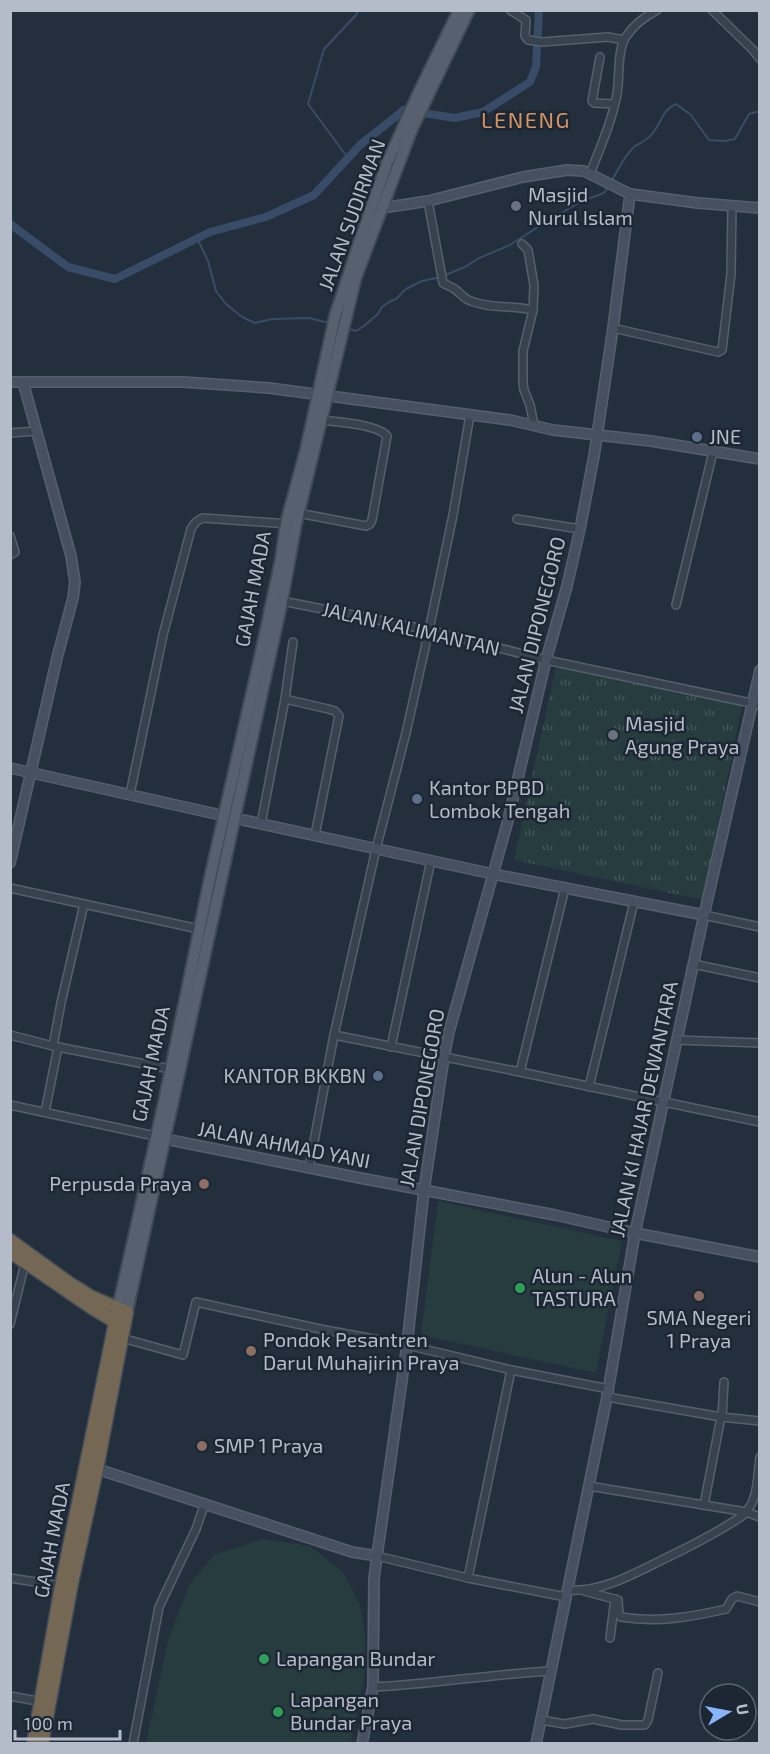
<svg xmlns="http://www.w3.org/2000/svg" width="770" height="1754" viewBox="0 0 770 1754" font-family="'Exo 2',sans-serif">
<defs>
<pattern id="park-tufts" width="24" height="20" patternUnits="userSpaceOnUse" patternTransform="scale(1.5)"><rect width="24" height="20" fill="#263c3f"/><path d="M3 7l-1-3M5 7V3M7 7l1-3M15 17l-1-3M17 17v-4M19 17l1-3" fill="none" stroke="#435659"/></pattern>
</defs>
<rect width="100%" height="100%" fill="#242f3e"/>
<!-- park -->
<path fill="url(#park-tufts)" d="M 556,666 L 742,705 L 703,900 L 514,860 Z"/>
<!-- pitch -->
<g fill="#263c3f">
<path d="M 438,1201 L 622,1241 L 596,1373 L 421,1335 Z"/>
<path d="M 263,1539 L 310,1546 L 343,1572 L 360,1605 L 365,1635 L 364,1678 L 351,1743 L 146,1743 L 168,1640 L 189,1585 L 214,1555 Z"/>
</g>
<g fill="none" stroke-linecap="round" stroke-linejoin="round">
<!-- stream -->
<g stroke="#394c67" stroke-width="2">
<path d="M 348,158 L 308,104 L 324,49 L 357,14 L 357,10"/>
<path d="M 611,182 C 618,170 624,156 634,147 C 639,143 646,141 650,136 C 661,126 661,110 676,104 L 691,115 L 709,140 L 724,141 L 735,139 L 749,114 L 760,111"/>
<path d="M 197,238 L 208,261 L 216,291 L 226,304 L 242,317 L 255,323 L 272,319 L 309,318 L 329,323"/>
<path d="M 346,328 L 356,331 L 364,326 L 378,314 L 382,307 L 389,302 L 396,299 L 406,289 L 422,281 L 441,277 L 467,266 L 477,259 L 510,245 L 538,227 L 538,223 L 546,216 L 558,215 L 582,201 L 604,193 L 608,187"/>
</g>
<!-- canal -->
<path stroke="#394c67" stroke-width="8" d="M 10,224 L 68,267 L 115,279 L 210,232 L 266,217 L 314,195 L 360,145 L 404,110 L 455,118 L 483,112 L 530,82 L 536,67 L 539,10"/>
<defs>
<g id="street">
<path d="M 510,10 L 526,20 L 525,36 L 528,40 L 542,42 L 608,37 L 624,40"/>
<path d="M 712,10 L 753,50 L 760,59"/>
<path d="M 600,57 L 592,101 L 594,103 L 614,104"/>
<path d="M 590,174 C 600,148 612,121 617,94 C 620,76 617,53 625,38 C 633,25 644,17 657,10"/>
<path d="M 428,201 L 443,283 C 447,285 452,287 456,290 C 461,294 464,299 471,301 C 490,309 513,305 533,310"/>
<path d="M 522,244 L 528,250 L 534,285 L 533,310 L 523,351 L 523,383 L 524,390 L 530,405 L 534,425"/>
<path d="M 613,328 L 718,352 L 722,350 L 731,274 L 732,205"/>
<path d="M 10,433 L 36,431"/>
<path d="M 298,513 L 366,526 L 370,524 L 372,520 L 387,436 C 377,424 337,422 321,420"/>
<path d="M 517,519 L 580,529"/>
<path d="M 10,536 L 15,552 L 10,555"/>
<path d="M 282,601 L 429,630 L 546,660 L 760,705"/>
<path d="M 676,605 L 713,452"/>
<path d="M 285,699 L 328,709 L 335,711 L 339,716 L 315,835"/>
<path d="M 130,794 L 163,635 L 191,529 C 194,523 197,520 203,518 L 290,524"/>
<path d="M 261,824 L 285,699 L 293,642"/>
<path d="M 10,888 L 199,929"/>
<path d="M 704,915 L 760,927"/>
<path d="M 693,964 L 760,978"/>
<path d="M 10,1035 L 53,1046 L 170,1069"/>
<path d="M 334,1035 L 376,849 L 406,733 L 429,630 L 453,515 L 470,415"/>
<path d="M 677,1040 L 760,1043"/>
<path d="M 53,1046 L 61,1003 L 84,904"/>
<path d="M 391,1047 L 431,860"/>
<path d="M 520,1072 L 565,888"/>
<path d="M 589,1087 L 634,902"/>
<path d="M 10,1105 L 155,1136"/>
<path d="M 45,1112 L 58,1047"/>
<path d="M 309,1168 L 334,1035 L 520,1072 L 760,1122"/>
<path d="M 10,1324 L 25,1263"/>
<path d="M 122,1338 L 183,1355 L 196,1302 L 325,1330 L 407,1345 L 511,1370 L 609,1389"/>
<path d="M 607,1397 L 721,1417 L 760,1421"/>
<path d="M 722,1417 L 724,1382"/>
<path d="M 589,1486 L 746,1512 L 760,1517"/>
<path d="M 704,1505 L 721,1417"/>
<path d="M 377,1556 L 468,1578 L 566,1597"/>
<path d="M 10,1578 L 61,1586"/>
<path d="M 468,1578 L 511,1370"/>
<path d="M 568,1590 C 601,1593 635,1573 664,1559 C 691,1546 717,1533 742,1516 C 759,1502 757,1477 760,1457"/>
<path d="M 584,1591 L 618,1600 L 619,1615 L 621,1617 C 658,1623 691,1617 726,1609 L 732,1599 L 737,1596 L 760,1602"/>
<path d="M 610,1638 L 615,1599"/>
<path d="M 373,1687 C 433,1684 492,1674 552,1671"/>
<path d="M 10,1696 L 43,1702"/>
<path d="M 541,1720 L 565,1724 L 593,1719 L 622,1725 L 645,1725 L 648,1720 L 658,1673"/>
<path d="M 133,1744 L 159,1607 L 196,1529 L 205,1503"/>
</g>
<g id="secondary">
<path d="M 630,194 L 698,203 L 760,208"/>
<path d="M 10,382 L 183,382 L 269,388 L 510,420 L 553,430 L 651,441 L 760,459"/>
<path d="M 10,768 L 225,816"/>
<path d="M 234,818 L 493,874 L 704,915"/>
<path d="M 10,863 L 57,658 L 73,598 L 75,582 L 71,556 L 23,382"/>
<path d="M 160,1138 L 360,1178 L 555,1215 L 635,1233 L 760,1257"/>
<path d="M 97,1469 L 352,1552 L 377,1556"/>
<path d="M 362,1744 L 373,1687 L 374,1579 L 377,1556 L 407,1345 L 424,1190 L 444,1057 L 449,1032 L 507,824 L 546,660 L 567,586 L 580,529 L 594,456 L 613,328 L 630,194 L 584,171 L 567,170 L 523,177 L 428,201 L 382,208"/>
<path d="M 536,1744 L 607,1397 L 635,1233 L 704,915 L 760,670"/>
</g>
<g id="primary">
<path d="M 118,1308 L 164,1102 L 211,873 L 262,648 L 281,559 L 286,523 L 306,449 L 335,316 L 358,246 L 387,163 L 418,94 L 459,10"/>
<path d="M 127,1312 L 282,601 L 296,524 L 356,277 L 412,129 L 469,10"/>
</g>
<g id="highway">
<path d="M 10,1240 L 68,1282 L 92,1297 L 127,1312 L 97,1469 L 72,1583 L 42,1744"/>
<path d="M 10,1252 L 92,1308 L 122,1326"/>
<path d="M 33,1744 L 61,1586 L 118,1308"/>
</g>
</defs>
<!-- street casing -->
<use href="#street" stroke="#565f6c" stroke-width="10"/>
<!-- secondary casing -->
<use href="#secondary" stroke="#565f6c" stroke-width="12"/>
<!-- primary casing -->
<use href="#primary" stroke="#414a57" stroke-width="14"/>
<!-- highway casing -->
<use href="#highway" stroke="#434c59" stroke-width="15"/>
<!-- street -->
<use href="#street" stroke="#38414e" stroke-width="7"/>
<!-- secondary -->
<use href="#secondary" stroke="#465061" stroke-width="9"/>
<!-- primary -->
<use href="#primary" stroke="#56606e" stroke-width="10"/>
<!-- highway -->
<use href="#highway" stroke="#746855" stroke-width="12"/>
</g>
<!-- markers -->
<g fill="#6b7280" stroke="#1d2633" stroke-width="2">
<circle cx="516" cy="206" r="6"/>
<circle cx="613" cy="735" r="6"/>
</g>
<g fill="#5c6f8a" stroke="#1d2633" stroke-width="2">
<circle cx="697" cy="437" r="6"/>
<circle cx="417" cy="799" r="6"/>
<circle cx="378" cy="1076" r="6"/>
</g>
<g fill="#8d6e63" stroke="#1d2633" stroke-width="2">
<circle cx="204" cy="1184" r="6"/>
<circle cx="699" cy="1296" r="6"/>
<circle cx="251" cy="1351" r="6"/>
<circle cx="202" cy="1446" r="6"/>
</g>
<g fill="#2e9e5b" stroke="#1d2633" stroke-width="2">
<circle cx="520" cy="1288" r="6"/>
<circle cx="264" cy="1659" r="6"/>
<circle cx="278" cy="1712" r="6"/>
</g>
<g text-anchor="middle" stroke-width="5" stroke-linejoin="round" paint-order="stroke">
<!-- poi labels -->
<g font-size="20" fill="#b4bcc9" stroke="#1d2633" text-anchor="start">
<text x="528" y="202">Masjid<tspan x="528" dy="23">Nurul Islam</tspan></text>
<text x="709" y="444">JNE</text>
<text x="625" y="731">Masjid<tspan x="625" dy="23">Agung Praya</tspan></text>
<text x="429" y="795">Kantor BPBD<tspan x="429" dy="23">Lombok Tengah</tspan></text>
<text x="366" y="1083" text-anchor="end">KANTOR BKKBN</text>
<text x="192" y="1191" text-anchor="end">Perpusda Praya</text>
<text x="532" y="1283">Alun - Alun<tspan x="532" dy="23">TASTURA</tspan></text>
<text x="699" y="1325" text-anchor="middle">SMA Negeri<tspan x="699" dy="23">1 Praya</tspan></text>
<text x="263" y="1347">Pondok Pesantren<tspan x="263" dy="23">Darul Muhajirin Praya</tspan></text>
<text x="214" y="1453">SMP 1 Praya</text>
<text x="276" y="1666">Lapangan Bundar</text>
<text x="290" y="1707">Lapangan<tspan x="290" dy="23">Bundar Praya</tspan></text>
</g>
<!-- street labels -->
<g font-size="20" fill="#b4bcc9" stroke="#1d2633">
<text transform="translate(352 215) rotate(-70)" y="7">JALAN SUDIRMAN</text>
<text transform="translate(253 589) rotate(-79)" y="7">GAJAH MADA</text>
<text transform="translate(537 625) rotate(-76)" y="7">JALAN DIPONEGORO</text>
<text transform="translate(411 629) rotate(13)" y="7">JALAN KALIMANTAN</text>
<text transform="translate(151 1064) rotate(-78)" y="7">GAJAH MADA</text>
<text transform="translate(422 1098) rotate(-80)" y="7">JALAN DIPONEGORO</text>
<text transform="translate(644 1109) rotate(-78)" y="7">JALAN KI HAJAR DEWANTARA</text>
<text transform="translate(284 1145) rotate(11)" y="7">JALAN AHMAD YANI</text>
<text transform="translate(52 1540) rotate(-79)" y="7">GAJAH MADA</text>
</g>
<!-- quarter labels -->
<g font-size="22" letter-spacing="1.5" fill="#d59563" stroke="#1d2633">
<text x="526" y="128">LENENG</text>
</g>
</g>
<!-- border -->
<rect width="770" height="1754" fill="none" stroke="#b4bcc9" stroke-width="24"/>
<!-- north arrow -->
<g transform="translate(728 1712) rotate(80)"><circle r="28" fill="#1d2633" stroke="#59626f" stroke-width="1.5"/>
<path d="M0-4.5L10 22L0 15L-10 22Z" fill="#8ab4f8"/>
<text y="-9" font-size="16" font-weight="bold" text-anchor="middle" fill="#b4bcc9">U</text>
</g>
<!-- scale -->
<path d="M15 1730v9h105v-9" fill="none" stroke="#b4bcc9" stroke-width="3"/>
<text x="24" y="1730" font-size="18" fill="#b4bcc9" stroke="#1d2633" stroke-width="4.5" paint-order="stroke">100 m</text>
</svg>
